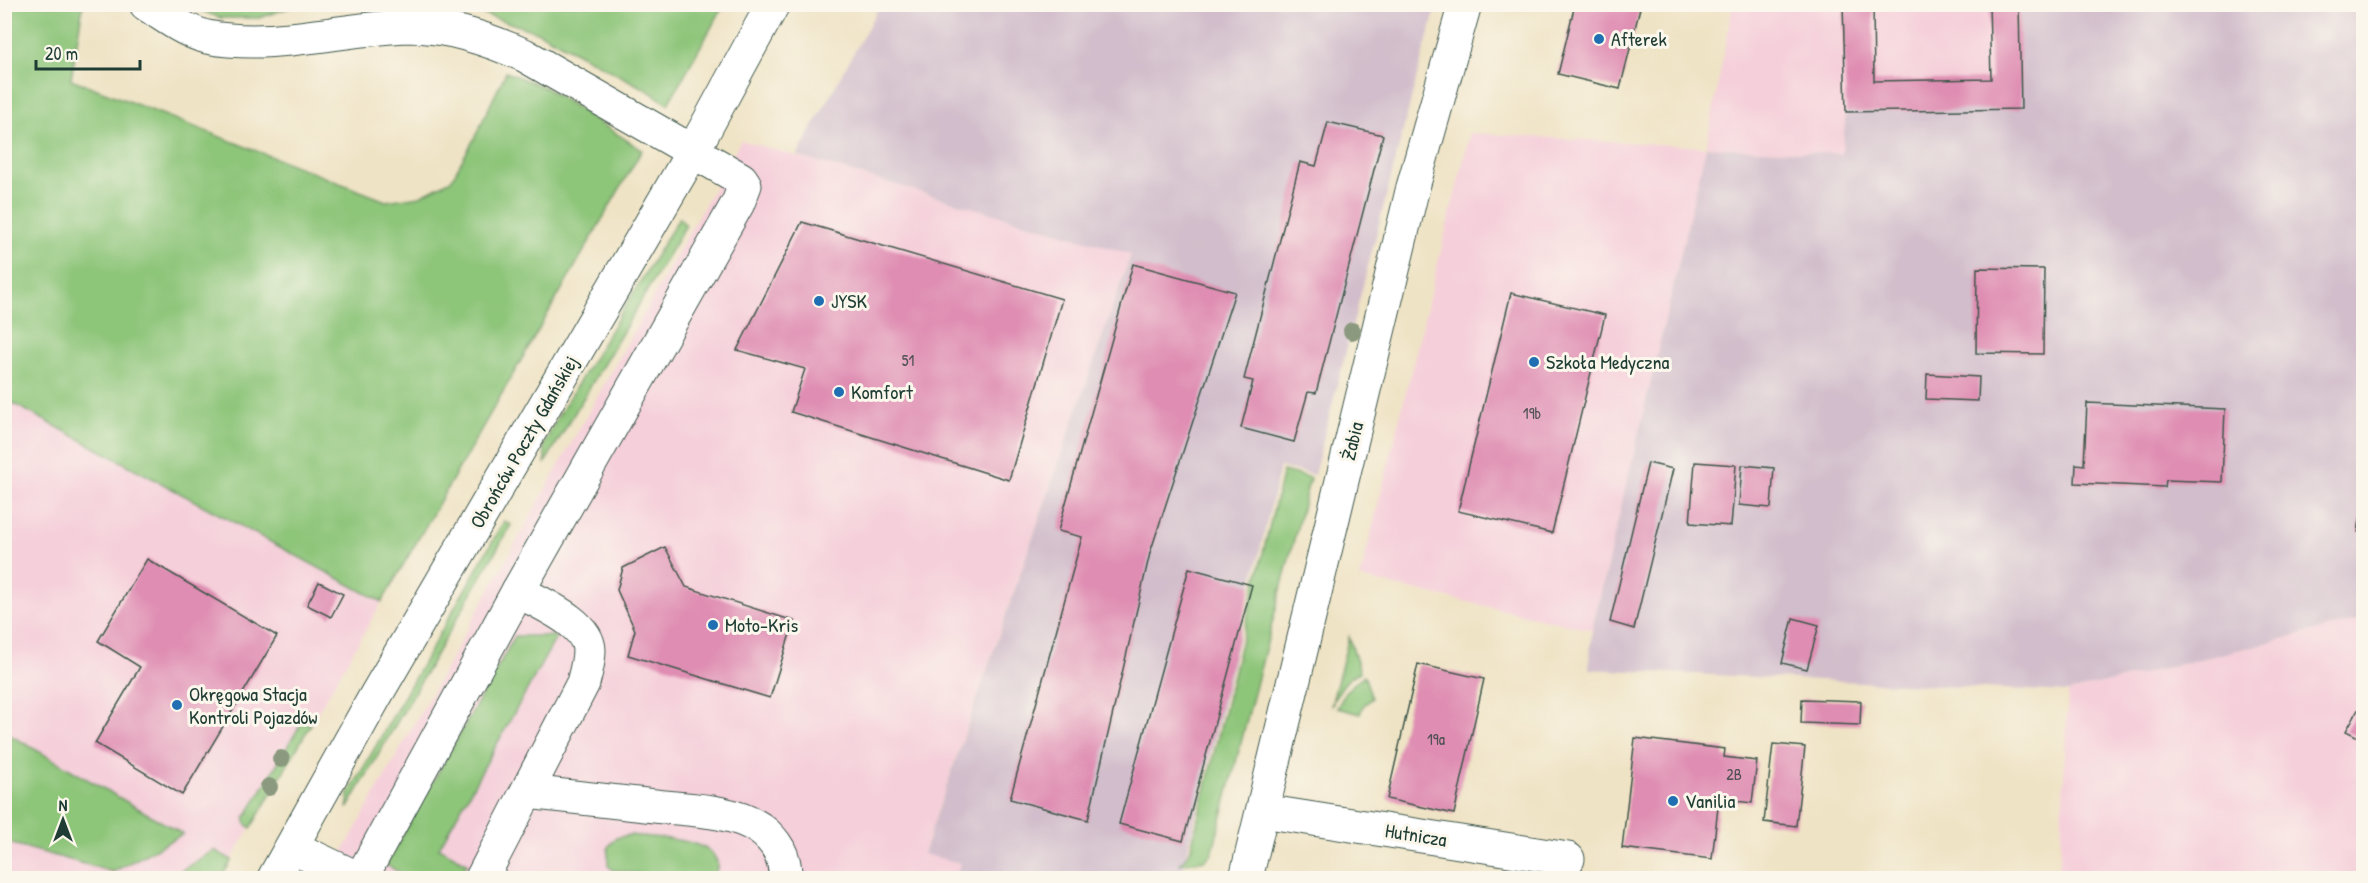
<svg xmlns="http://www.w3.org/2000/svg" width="2368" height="883" viewBox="0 0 2368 883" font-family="'Patrick Hand',sans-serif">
<rect width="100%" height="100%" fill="#fbf7ec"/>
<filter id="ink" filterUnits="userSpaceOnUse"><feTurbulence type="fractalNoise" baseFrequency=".0167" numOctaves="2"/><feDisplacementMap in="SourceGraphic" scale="12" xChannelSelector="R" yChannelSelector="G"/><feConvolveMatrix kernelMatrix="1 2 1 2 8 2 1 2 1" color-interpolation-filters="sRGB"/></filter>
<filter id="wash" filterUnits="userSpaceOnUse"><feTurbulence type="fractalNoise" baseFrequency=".008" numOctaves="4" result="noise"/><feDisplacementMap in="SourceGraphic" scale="24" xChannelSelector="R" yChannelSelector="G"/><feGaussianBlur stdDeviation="1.35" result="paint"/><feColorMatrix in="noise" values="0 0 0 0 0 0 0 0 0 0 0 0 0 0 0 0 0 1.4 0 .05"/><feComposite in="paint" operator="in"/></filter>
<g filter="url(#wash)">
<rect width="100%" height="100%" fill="#efe3c5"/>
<!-- built -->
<g fill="#f5cfda">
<path d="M 1733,5 L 2019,5 L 2021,109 L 1846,112 L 1842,154 L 1706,147 L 1592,630 L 1360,578 L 1470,133 L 1706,147 Z"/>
<path d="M 741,140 L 1131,253 L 923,853 L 960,863 L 956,878 L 328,878 Z"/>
<path d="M 4,399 L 382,602 L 221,878 L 5,878 Z"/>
<path d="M 2363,619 L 2363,878 L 2059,878 L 2068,692 Z"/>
</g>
<!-- industrial -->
<g fill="#d1bdcb">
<path d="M 880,5 L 1437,5 L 1420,65 L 1314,475 L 1280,467 L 1181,878 L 956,878 L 960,863 L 923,854 L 1131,254 L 797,156 Z"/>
<path d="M 2019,5 L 2363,5 L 2363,619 L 2068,692 L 1589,669 L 1592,630 L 1706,147 L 1842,154 L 1846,112 L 2021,109 Z"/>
</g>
<!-- green -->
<g fill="#8dc579" stroke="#568156" stroke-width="1.5">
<path d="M 4,5 L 83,5 L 71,79 L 386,201 L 420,196 L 451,180 L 474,139 L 506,72 L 546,88 L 642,150 L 382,602 L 5,399 Z"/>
<path d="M 187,5 L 297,5 L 259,18 L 220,18 Z"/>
<path d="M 456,5 L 724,5 L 668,104 L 647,90 L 540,33 Z"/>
<path d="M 679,218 L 686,225 L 545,463 L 544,445 L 557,418 Z"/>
<path d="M 1283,471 L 1310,478 L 1212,854 L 1205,860 L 1180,864 L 1190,852 Z"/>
<path d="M 504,521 L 511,525 L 347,809 L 349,793 Z"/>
<path d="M 515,636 L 557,636 L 439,848 L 468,864 L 454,878 L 410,878 L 386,865 Z"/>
<path d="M 1349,637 L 1360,672 C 1345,678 1338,692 1331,706 Z"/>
<path d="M 1364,675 L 1372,698 L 1363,706 L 1360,714 L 1337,708 L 1347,690 Z"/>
<path d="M 302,722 L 311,724 L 251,828 L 245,823 L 245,818 Z"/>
<path d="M 4,732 L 5,732 L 183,834 L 113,872 L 5,842 Z"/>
<path d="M 630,835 C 651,838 711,837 717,862 C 718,868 716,874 711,878 L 668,878 L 613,870 L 608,866 L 608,847 L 616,838 Z"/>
<path d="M 214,850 L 232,860 L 221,878 L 169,878 Z"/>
</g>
<g id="blocks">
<!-- building -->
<g fill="#df8db2">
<path d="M 1575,4 L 1641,4 L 1620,89 L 1558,74 Z"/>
<path d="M 1843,4 L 1873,4 L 1874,81 L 1991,79 L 1989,4 L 2019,4 L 2021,109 L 1846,112 Z"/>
<path d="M 1328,122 L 1383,135 L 1316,393 L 1308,392 L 1294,442 L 1241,428 L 1253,381 L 1244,379 L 1300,162 L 1316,166 Z"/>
<path d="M 802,222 L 1062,299 L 1009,480 L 791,412 L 805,369 L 737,350 Z"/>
<path d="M 1133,264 L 1235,292 L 1150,553 L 1088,820 L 1010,799 L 1082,537 L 1058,531 Z"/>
<path d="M 1977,268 L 2044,269 L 2043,354 L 1976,353 Z"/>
<path d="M 1511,293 L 1605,315 L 1552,533 L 1458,511 Z"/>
<path d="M 1927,374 L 1979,377 L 1978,401 L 1926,399 Z"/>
<path d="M 2087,403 L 2225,409 L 2222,482 L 2166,480 L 2165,487 L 2075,483 L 2076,464 L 2084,465 Z"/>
<path d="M 1695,462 L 1736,465 L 1731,526 L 1690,523 Z"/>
<path d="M 1648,463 L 1673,469 L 1634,629 L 1610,622 Z"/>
<path d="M 1742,465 L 1774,468 L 1771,508 L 1739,505 Z"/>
<path d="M 2362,509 L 2364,509 L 2364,533 L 2358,532 Z"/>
<path d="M 665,547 L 686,587 L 794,621 L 770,698 L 628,655 L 635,630 L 617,590 L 623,568 Z"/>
<path d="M 147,559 L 277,636 L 182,795 L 95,743 L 140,667 L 98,641 Z"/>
<path d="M 1189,568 L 1252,585 L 1183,841 L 1119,824 Z"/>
<path d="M 319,582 L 343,594 L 331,617 L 307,605 Z"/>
<path d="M 1793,618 L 1819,625 L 1807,669 L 1782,663 Z"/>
<path d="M 1418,664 L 1484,679 L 1454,814 L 1387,799 Z"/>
<path d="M 1802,699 L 1861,701 L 1860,725 L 1801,723 Z"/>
<path d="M 2364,699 L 2364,740 L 2346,731 Z"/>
<path d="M 1635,738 L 1725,749 L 1724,757 L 1757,761 L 1752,803 L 1719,799 L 1712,859 L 1622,848 Z"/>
<path d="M 1773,744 L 1805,747 L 1796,826 L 1764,822 Z"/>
</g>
</g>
</g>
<g filter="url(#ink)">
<use href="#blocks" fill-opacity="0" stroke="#3e564a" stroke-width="1.5"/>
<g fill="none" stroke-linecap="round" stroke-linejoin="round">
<defs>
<g id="minor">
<path d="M 146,4 C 164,16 186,32 207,37 C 274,50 342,28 409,26 C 449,26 487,39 524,55 L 741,179 L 745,185 L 738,203 L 518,591 C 539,603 588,622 589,650 C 589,662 586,672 583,683 L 482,878"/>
<path d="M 527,792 C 570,797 612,801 655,806 C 688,810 730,809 759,828 C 776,840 786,857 785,878"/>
<path d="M 1263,811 L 1568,859"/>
<path d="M 292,847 L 357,878"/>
<path d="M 274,878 L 376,695 L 692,153 L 773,4"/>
<path d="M 361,878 L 518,591"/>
<path d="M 1246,878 L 1413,187 L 1465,4"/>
</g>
</defs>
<!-- minor casing -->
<use href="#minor" stroke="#3e564a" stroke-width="35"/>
<!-- minor -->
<use href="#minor" stroke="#fff" stroke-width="33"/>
</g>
<!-- trees -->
<g fill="#8b9a7f">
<circle cx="1352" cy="331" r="9"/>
<circle cx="281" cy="759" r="9"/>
<circle cx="269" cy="787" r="9"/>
</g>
</g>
<!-- markers -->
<g fill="#1f6fb2" stroke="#fbf7ec" stroke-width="2">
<circle cx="1599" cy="39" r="6"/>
<circle cx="819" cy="301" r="6"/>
<circle cx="1534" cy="362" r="6"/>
<circle cx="839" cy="392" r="6"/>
<circle cx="713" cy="625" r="6"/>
<circle cx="177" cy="705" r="6"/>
<circle cx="1673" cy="801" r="6"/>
</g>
<g text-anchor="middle" stroke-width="6" stroke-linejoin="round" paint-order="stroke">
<!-- number labels -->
<g font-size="16" fill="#4f5154">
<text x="908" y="366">51</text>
<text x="1532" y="419">19b</text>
<text x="1436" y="745">19a</text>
<text x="1734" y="780">2B</text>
</g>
<!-- poi labels -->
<g font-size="20" fill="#1f3d34" stroke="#fbf7ec" text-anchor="start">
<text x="1611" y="46">Afterek</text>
<text x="831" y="308">JYSK</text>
<text x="1546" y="369">Szkoła Medyczna</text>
<text x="851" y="399">Komfort</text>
<text x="725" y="632">Moto-Kris</text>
<text x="189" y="701">Okręgowa Stacja<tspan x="189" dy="23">Kontroli Pojazdów</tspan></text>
<text x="1685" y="808">Vanilia</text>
</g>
<!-- street labels -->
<g font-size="20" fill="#1f3d34" stroke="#fbf7ec">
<text transform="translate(1352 441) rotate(-76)" y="7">Żabia</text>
<text transform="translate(524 442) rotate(-60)" y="7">Obrońców Poczty Gdańskiej</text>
<text transform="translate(1416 835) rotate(9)" y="7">Hutnicza</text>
</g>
</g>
<!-- margin -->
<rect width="2368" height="883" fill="none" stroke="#fbf7ec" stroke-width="24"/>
<!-- north arrow -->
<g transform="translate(63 820)" stroke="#fbf7ec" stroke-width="4.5" paint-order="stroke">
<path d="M0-4.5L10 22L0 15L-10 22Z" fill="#1f3d34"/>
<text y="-9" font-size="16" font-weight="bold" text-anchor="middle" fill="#1f3d34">N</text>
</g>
<!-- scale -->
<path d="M36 60v9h104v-9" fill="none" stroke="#1f3d34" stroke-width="3"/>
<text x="45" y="60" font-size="18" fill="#1f3d34" stroke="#fbf7ec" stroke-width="4.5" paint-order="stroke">20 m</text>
</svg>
